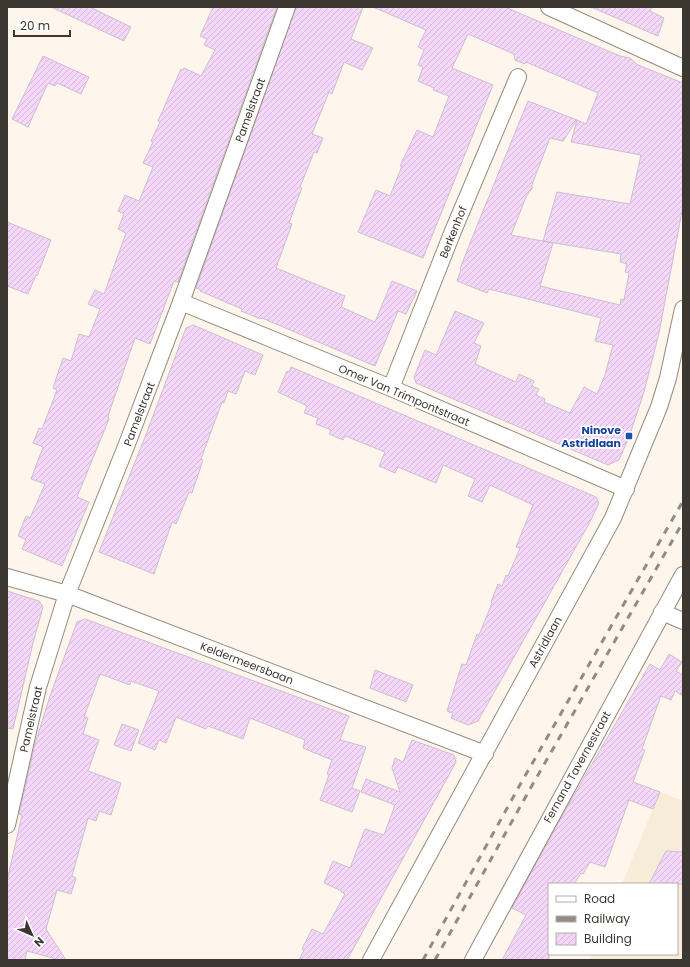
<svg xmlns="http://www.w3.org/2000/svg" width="690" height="967" viewBox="0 0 690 967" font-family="Poppins,sans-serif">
<defs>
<pattern id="building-hatch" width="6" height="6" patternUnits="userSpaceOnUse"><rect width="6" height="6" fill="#f5d7fa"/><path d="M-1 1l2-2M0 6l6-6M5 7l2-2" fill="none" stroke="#d3b9d7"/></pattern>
</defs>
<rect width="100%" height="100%" fill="#fef6ec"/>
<!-- commercial -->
<path fill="#f7ecd7" d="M 660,792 L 683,801 L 683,960 L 589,960 L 592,954 L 677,954 L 677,884 L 622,884 Z"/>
<!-- building -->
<g fill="url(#building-hatch)" stroke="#ccbfcf">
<path d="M 51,7 L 90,7 L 131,27 L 124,41 Z"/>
<path d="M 213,7 L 277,7 L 178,282 L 174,281 L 150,344 L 135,338 L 108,416 L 109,419 L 77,497 L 89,502 L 62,566 L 22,549 L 26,540 L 18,536 L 26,516 L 30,518 L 45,484 L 31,479 L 43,447 L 33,443 L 39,428 L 42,429 L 57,390 L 53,388 L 63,358 L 71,361 L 79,334 L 89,337 L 100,309 L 88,304 L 95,290 L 104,294 L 126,233 L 118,229 L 124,214 L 118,211 L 125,195 L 139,201 L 153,167 L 143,163 L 153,142 L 151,141 L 160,122 L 158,121 L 181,69 L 183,70 L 184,68 L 201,76 L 215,50 L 204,45 L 207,39 L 200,36 Z"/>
<path d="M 296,7 L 363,7 L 351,39 L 373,48 L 362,70 L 344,62 L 332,94 L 329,92 L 312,134 L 323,138 L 317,153 L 314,152 L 300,187 L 302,188 L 298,198 L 289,223 L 292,224 L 276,268 L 345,296 L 341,307 L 375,322 L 392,281 L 417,291 L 406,314 L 398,311 L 375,366 L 262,318 L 261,319 L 241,311 L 242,309 L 200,291 L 201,290 L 196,288 Z"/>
<path d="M 373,7 L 505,7 L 620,56 L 630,58 L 638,65 L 683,83 L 683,206 L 659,333 L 644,392 L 629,437 L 619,460 L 608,465 L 416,383 L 414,377 L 425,350 L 436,355 L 455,311 L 484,323 L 474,343 L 481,346 L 475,364 L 516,382 L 519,374 L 534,381 L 532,386 L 539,389 L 536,395 L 545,399 L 544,402 L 570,413 L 584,387 L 597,394 L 605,375 L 613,345 L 595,341 L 601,318 L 489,289 L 487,293 L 457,281 L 461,270 L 460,269 L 474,233 L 528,101 L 577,120 L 563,141 L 550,138 L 531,187 L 533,187 L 526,197 L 511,235 L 553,243 L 540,286 L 620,305 L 621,299 L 624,300 L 629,273 L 625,272 L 627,264 L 620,262 L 621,254 L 543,241 L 557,192 L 630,204 L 641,155 L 571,142 L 577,120 L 586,124 L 598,93 L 526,62 L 525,64 L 515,60 L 514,54 L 468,34 L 452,68 L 493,85 L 423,258 L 358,232 L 376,190 L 390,196 L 402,166 L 400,166 L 417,130 L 433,137 L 449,96 L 433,90 L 434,88 L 418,81 L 423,67 L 418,65 L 424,50 L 418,47 L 426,30 Z"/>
<path d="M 591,7 L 652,7 L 650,11 L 664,18 L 658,36 Z"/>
<path d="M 43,56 L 89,77 L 81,94 L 57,83 L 55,86 L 48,83 L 28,127 L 12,119 Z"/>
<path d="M 7,222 L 51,240 L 41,266 L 37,276 L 36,275 L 28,294 L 7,286 Z"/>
<path d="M 193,325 L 263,355 L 255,375 L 245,371 L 236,394 L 228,391 L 224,403 L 222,402 L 201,459 L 203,460 L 192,493 L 189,492 L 176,524 L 172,522 L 154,574 L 99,552 L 147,432 L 186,328 Z"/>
<path d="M 291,367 L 596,497 L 599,503 L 590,522 L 478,721 L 468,725 L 451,718 L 453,713 L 447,711 L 462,664 L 466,665 L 477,634 L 479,635 L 492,603 L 491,602 L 498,584 L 502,586 L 506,575 L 508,576 L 520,548 L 516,547 L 533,505 L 490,485 L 482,502 L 468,496 L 475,479 L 443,465 L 436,483 L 398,467 L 395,473 L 379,466 L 385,452 L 345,436 L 343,440 L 329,434 L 331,430 L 316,424 L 318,418 L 304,413 L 307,406 L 278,392 L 287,371 L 289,372 Z"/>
<path d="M 7,591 L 39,601 L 43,607 L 33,643 L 13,729 L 7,728 Z"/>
<path d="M 85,619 L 349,716 L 340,740 L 366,747 L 352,788 L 360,791 L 352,812 L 320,800 L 329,775 L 327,774 L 332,760 L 303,748 L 305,740 L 250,718 L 243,739 L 208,726 L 206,729 L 176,717 L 166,743 L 159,740 L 155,750 L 138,743 L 159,691 L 131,681 L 130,685 L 100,674 L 84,717 L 88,718 L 83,734 L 99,740 L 88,771 L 121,783 L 111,815 L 99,811 L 96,821 L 88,818 L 72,876 L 76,878 L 71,894 L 57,890 L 46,929 L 66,960 L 60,960 L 27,951 L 25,960 L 7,960 L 7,881 L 22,815 L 19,814 L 35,744 L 50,696 L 77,622 Z"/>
<path d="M 669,654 L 682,662 L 676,671 L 683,675 L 683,696 L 675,691 L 671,700 L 661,696 L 660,698 L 642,749 L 645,750 L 633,782 L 660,792 L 653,809 L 629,800 L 605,867 L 590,862 L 583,874 L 581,873 L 574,884 L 549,884 L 549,960 L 502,960 L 526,915 L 512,908 L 562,816 L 650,664 L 660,670 Z"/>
<path d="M 375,670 L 413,685 L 406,702 L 370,688 Z"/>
<path d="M 122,724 L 139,730 L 131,751 L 114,745 Z"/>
<path d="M 412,740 L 454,755 L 456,762 L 347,960 L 299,960 L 304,950 L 302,949 L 312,929 L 323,934 L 345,894 L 341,892 L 342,891 L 324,883 L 333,861 L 350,868 L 365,829 L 384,835 L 395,805 L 361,792 L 366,779 L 400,792 L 392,768 L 395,758 L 403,762 Z"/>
<path d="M 666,851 L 683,852 L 683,884 L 649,884 Z"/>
</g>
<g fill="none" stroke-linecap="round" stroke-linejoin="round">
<defs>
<g id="minor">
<path d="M 549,7 L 683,68"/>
<path d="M 181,302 L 391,388 L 626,489"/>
<path d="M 391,388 L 453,231 L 518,77"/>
<path d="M 7,577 L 67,594 L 485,754"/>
<path d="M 662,612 L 683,621"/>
<path d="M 7,825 L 38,687 L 67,594 L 127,444 L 181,302 L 287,7"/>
<path d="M 371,960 L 613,518 L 659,407 L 668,378 L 683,309"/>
<path d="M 473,960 L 683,575"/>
</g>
</defs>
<!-- minor casing -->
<use href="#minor" stroke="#968b7c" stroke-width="18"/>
<!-- minor -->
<use href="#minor" stroke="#fff" stroke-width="16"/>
<!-- rail -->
<g stroke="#918b82" stroke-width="3" stroke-dasharray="7 7" stroke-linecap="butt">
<path d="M 423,960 L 521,783 L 683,501"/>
<path d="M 435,960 L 530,789 L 683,522"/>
</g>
</g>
<!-- markers -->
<rect fill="#1a4fb4" stroke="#fff" stroke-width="1.5" x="625" y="432" width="8" height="8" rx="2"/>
<g text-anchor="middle" stroke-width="3.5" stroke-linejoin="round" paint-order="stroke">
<!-- street labels -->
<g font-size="11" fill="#3c3730" stroke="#fff">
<text transform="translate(250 110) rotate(-70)" y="4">Pamelstraat</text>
<text transform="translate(453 232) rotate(-68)" y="4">Berkenhof</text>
<text transform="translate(404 395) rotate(23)" y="4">Omer Van Trimpontstraat</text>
<text transform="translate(139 414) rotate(-69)" y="4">Pamelstraat</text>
<text transform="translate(545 642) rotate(-61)" y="4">Astridlaan</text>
<text transform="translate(247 663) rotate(21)" y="4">Keldermeersbaan</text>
<text transform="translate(31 719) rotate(-77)" y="4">Pamelstraat</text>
<text transform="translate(577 767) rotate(-61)" y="4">Fernand Tavernestraat</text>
</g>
<!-- transit labels -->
<g font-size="11" font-weight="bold" fill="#164399" stroke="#fff" text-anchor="end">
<text x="621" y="434">Ninove<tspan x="621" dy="13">Astridlaan</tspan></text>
</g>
</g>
<!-- border -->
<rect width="690" height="967" fill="none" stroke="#3c3730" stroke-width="16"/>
<!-- legend -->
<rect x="548" y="883" width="130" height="72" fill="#ffffff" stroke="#b1afac"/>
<rect x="556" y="896" width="20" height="6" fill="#ffffff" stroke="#b1afac"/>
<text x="584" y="903" font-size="12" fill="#3c3730">Road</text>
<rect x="556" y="916" width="20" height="6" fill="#918b82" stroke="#b1afac"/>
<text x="584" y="923" font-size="12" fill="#3c3730">Railway</text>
<rect x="556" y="933" width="20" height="12" fill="url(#building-hatch)" stroke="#b1afac"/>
<text x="584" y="943" font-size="12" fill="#3c3730">Building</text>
<!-- north arrow -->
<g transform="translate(32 935) rotate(135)" stroke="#ffffff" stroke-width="3" paint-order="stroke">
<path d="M0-3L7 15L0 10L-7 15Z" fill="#3c3730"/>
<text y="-6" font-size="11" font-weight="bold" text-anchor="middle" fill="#3c3730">N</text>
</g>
<!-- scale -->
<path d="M14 30v6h56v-6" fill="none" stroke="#3c3730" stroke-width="2"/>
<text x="20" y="30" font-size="12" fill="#3c3730" stroke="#ffffff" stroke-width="3" paint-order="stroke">20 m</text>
</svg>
